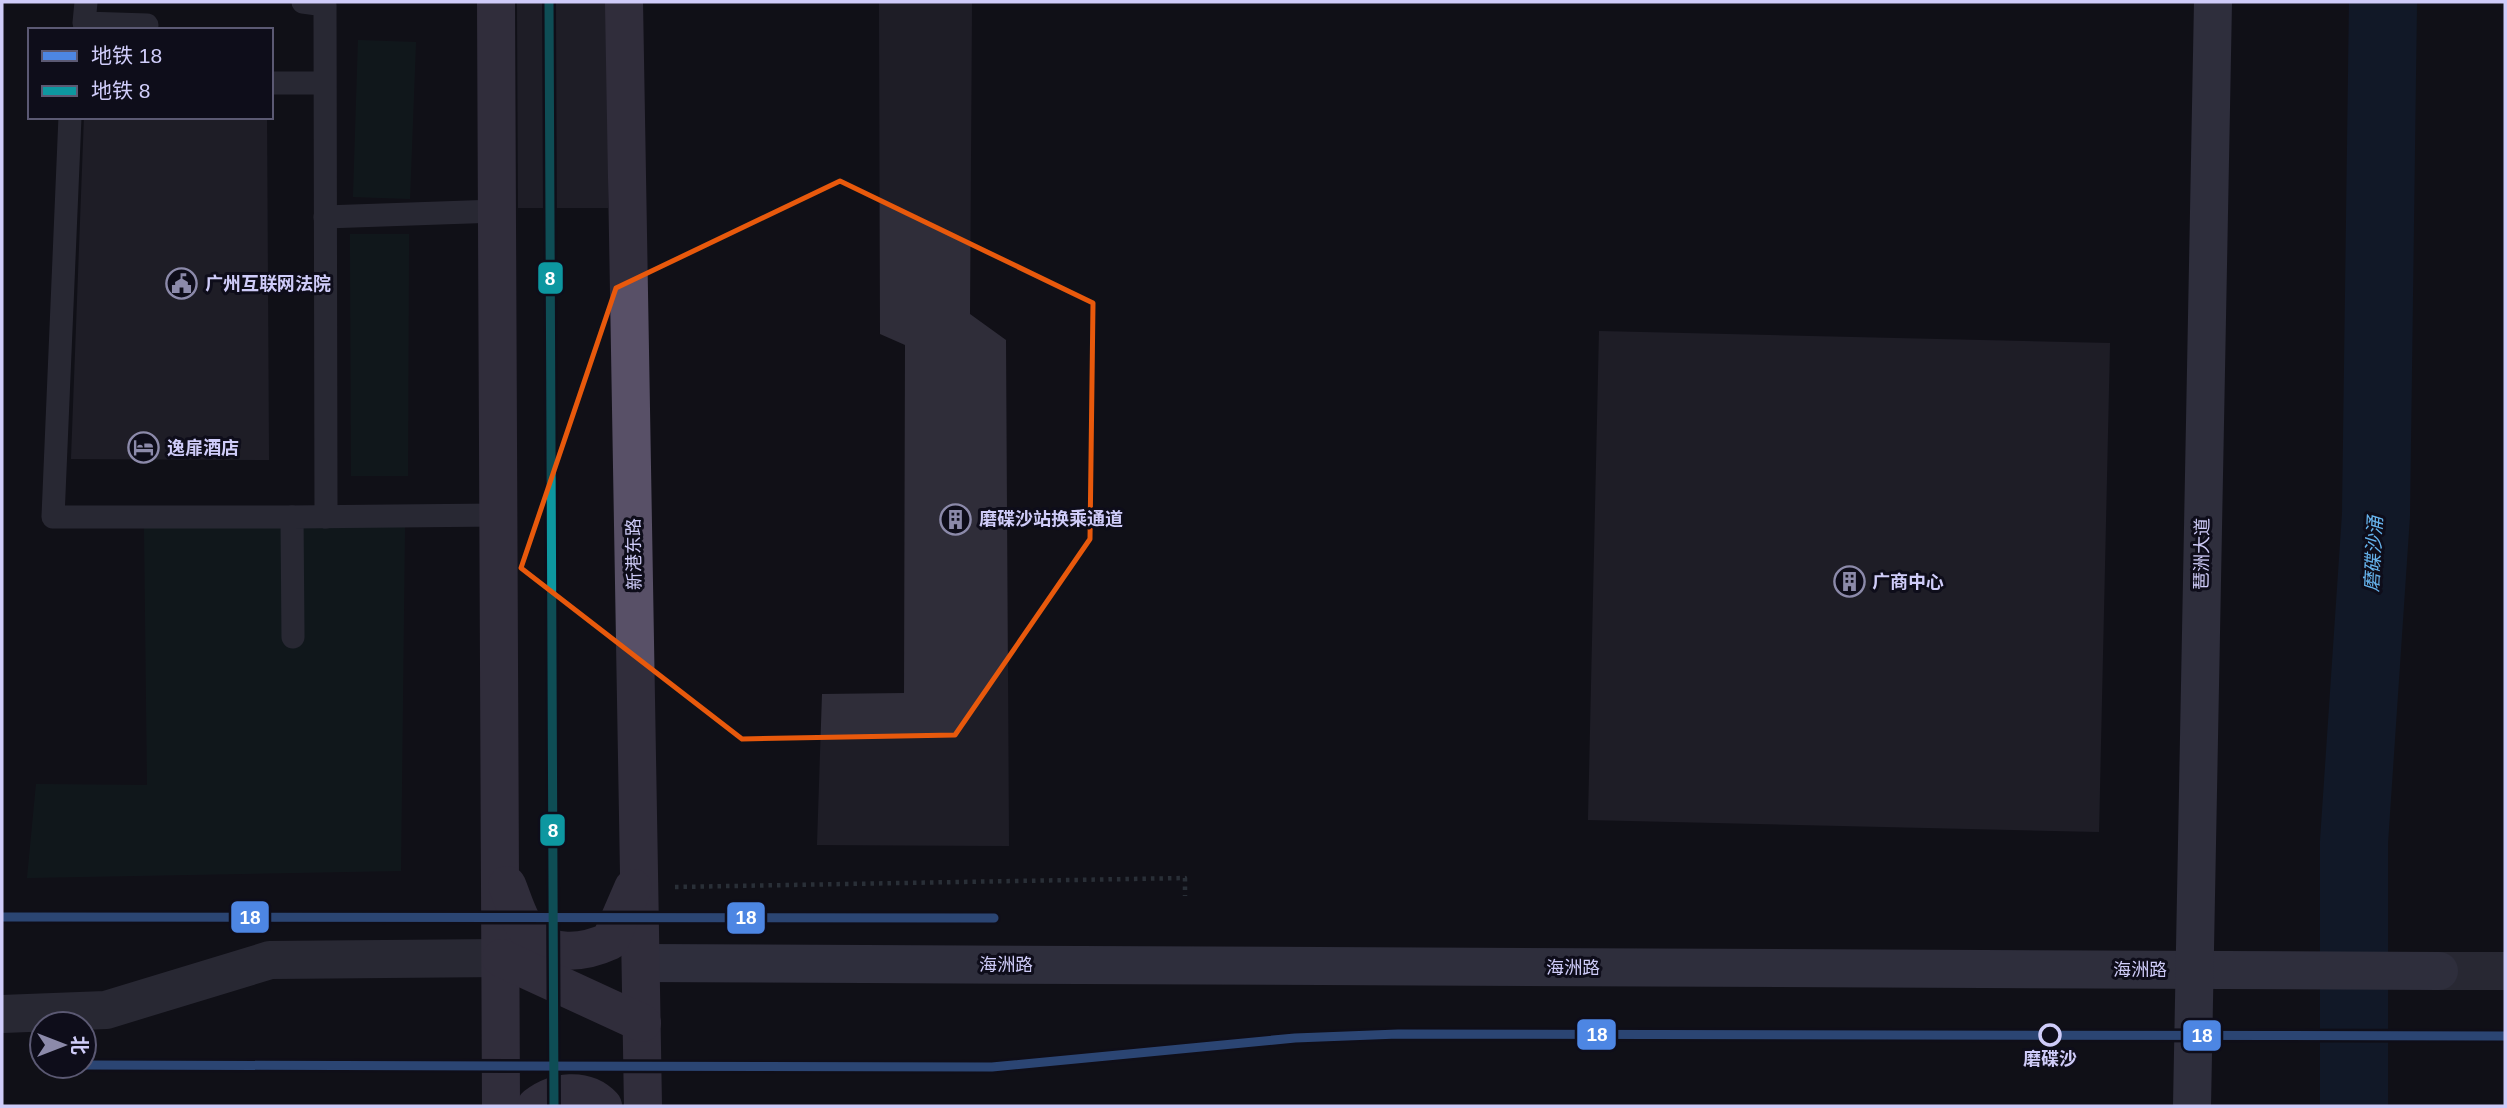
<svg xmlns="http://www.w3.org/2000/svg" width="2507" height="1108" viewBox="0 0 2507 1108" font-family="Arial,'Noto Sans SC',sans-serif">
<rect width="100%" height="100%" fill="#111017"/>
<!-- green -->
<g fill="#112021">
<path d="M 358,40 L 416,42 L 410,199 L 353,197 Z"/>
<path d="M 350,234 L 409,234 L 408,476 L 351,476 Z"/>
<path d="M 405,525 L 401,871 L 27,878 L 36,784 L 147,785 L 144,526 Z"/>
</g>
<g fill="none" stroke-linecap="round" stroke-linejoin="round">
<!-- river -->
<path stroke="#12233a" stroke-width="68" d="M 2354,1106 L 2354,842 L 2376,515 L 2383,2"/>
</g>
<!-- building -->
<g fill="#2f2d39">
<path d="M 517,2 L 608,2 L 608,208 L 518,208 Z"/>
<path d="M 879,2 L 972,2 L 970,314 L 1006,340 L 1009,846 L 817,845 L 822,694 L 904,693 L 905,345 L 880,334 Z"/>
<path d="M 84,117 L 267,117 L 269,460 L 71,459 Z"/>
<path d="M 1599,331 L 2110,343 L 2099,832 L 1588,820 Z"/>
</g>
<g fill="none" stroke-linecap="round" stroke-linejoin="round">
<!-- path -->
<path stroke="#48545e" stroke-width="4.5" stroke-dasharray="3.5 5" stroke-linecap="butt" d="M 675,887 L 1185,878 L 1185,896"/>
<!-- lane -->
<g stroke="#464656" stroke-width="23">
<path d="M 86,2 L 84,23 L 147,25"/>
<path d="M 303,2 L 325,5 L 326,517"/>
<path d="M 271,83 L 324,83"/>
<path d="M 70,117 L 53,517 L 292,517"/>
<path d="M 325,217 L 497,211"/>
<path d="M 293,637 L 292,517 L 499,515"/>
</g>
<!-- street -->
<g stroke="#464656" stroke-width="38">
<path d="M 2439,971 L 2505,971"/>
<path d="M 2,1014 L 106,1010 L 270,960 L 501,958"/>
</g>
<!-- secondary -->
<g stroke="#525269" stroke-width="38">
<path d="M 641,963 L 2439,971"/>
<path d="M 2192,1106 L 2213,2"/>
</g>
<!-- primary -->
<g stroke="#585067" stroke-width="38">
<path d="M 496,2 L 501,1106"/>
<path d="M 624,2 L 643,1106"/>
<path d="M 507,885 C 513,899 518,919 528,931 C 548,958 584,953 610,941 L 633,888"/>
<path d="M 501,958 L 642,1023"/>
<path d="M 536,1106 C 555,1091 585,1087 603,1106"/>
</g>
<defs>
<g id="metro-1">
<path d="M 2,917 L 994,918"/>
<path d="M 84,1065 L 992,1067 L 1295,1038 L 1398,1034 L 2505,1036"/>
</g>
<path id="metro-2" d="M 549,2 L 554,1106"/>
</defs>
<!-- metro-1 casing -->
<use href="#metro-1" stroke="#0e0d1a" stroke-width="14"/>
<!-- metro-2 casing -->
<use href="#metro-2" stroke="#0e0d1a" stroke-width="14"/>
<!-- metro-1 -->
<use href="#metro-1" stroke="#4d86e3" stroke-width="9"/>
<!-- metro-2 -->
<use href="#metro-2" stroke="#0d97a0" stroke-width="9"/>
</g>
<!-- marked area -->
<path d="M0 0H2507V1108H0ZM 840,181 L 1093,303 L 1090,539 L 955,735 L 742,739 L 521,568 L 616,288 Z" fill="#111017" fill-opacity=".55" fill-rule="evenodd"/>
<path fill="none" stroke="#e8590c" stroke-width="5" stroke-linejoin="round" d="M 840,181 L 1093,303 L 1090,539 L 955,735 L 742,739 L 521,568 L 616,288 Z"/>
<!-- icons -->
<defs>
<symbol id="civic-ring" viewBox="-11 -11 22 22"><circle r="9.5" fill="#0e0d1a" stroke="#8c8aaa" stroke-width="1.5"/><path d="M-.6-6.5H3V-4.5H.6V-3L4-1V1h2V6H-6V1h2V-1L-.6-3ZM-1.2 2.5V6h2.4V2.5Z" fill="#8c8aaa"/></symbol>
<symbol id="hotel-ring" viewBox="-11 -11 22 22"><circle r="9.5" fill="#0e0d1a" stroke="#8c8aaa" stroke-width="1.5"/><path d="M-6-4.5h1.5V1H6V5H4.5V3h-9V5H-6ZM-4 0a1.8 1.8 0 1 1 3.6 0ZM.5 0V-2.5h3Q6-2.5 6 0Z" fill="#8c8aaa"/></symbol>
<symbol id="building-ring" viewBox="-11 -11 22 22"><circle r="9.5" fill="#0e0d1a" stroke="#8c8aaa" stroke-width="1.5"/><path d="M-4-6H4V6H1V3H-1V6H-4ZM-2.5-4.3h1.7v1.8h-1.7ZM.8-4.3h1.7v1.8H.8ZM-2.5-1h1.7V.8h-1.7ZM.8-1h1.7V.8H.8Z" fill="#8c8aaa"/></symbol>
</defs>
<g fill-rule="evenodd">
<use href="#civic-ring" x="164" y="266" width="35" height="35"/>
<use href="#hotel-ring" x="126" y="430" width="35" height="35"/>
<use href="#building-ring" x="938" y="502" width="35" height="35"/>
<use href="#building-ring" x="1832" y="564" width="35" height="35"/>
</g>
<!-- markers -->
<circle fill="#0e0d1a" stroke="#cfccf9" stroke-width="3.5" cx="2050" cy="1035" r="10"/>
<g text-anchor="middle" stroke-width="6" stroke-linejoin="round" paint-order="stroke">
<!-- poi labels -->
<g font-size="18" font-weight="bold" fill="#cfccf9" stroke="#0e0d1a" text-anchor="start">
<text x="205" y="290">广州互联网法院</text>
<text x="167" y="454">逸扉酒店</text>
<text x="979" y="525">磨碟沙站换乘通道</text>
<text x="1872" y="588">广商中心</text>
</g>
<!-- street labels -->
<g font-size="18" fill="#cfccf9" stroke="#0e0d1a">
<text transform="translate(634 554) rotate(-91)" y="6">新港东路</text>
<text transform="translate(2202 554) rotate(-89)" y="6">琶洲大道</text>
<text x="1006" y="971">海洲路</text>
<text x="1573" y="974">海洲路</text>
<text x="2140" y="976">海洲路</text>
</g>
<!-- stop labels -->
<g font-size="18" font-weight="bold" fill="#cfccf9" stroke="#0e0d1a">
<text x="2050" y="1065">磨碟沙</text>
</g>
<!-- water labels -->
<g font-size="19" font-style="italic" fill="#66b3ec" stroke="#0e0d1a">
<text transform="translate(2373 554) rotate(-87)" y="7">磨碟沙涌</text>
</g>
</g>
<g stroke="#0e0d1a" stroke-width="2.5">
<rect x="537" y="261" width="27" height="34" rx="7" fill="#0d97a0"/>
<rect x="539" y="813" width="27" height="34" rx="7" fill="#0d97a0"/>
<rect x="230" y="900" width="40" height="34" rx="7" fill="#4d86e3"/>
<rect x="726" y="901" width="40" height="34" rx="7" fill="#4d86e3"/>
<rect x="1576" y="1018" width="41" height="33" rx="7" fill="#4d86e3"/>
<rect x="2182" y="1019" width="40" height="33" rx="7" fill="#4d86e3"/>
</g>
<g font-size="19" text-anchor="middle" font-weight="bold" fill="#fff">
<text x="550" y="285">8</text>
<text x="553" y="837">8</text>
<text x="250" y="924">18</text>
<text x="746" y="924">18</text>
<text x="1597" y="1041">18</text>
<text x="2202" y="1042">18</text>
</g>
<!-- border -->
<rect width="2507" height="1108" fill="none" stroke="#cfccf9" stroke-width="7"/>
<!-- legend -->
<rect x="28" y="28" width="245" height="91" fill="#0e0d1a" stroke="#5b5973" stroke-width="2"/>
<rect x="42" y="51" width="35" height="10" fill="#4d86e3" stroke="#5b5973" stroke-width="2"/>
<text x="91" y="63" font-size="21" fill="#cfccf9">地铁 18</text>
<rect x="42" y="86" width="35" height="10" fill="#0d97a0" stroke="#5b5973" stroke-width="2"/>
<text x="91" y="98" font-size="21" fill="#cfccf9">地铁 8</text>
<!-- north arrow -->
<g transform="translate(63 1045) rotate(90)"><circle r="33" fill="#0e0d1a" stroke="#5b5973" stroke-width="2"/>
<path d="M0-5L12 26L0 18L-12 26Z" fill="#8c8aaa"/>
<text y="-10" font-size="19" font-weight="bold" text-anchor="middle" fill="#cfccf9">北</text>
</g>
</svg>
